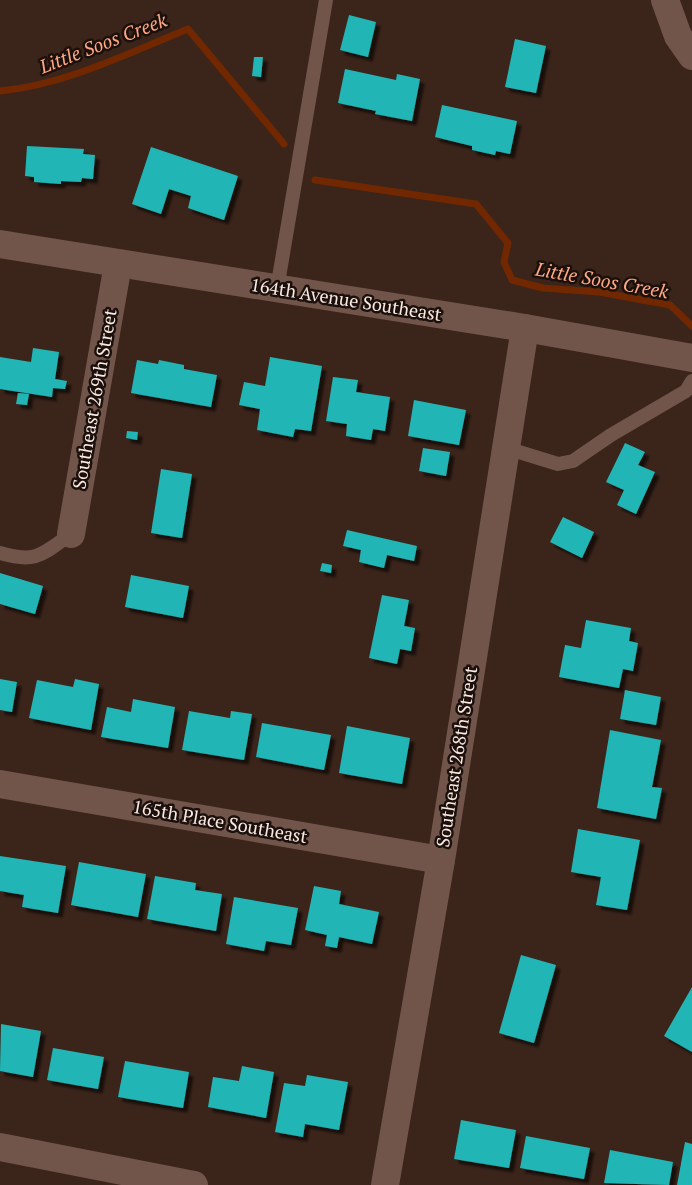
<svg xmlns="http://www.w3.org/2000/svg" width="692" height="1185" viewBox="0 0 692 1185" font-family="'PT Serif',serif">
<defs>
<filter id="shadow"><feDropShadow dx="4.5" dy="4.5" stdDeviation="1" flood-color="#0009"/></filter>
</defs>
<rect width="100%" height="100%" fill="#3b241a"/>
<g fill="none" stroke-linecap="round" stroke-linejoin="round">
<!-- stream -->
<g stroke="#712800" stroke-width="7">
<path d="M 0,91 C 65,85 128,53 188,29 L 284,144"/>
<path d="M 315,180 L 476,204 L 508,243 L 504,262 L 512,280 L 543,288 L 599,292 L 670,305 L 692,326"/>
</g>
</g>
<!-- building -->
<g fill="#21b5b6" filter="url(#shadow)">
<path d="M 349,15 L 376,22 L 368,57 L 340,50 Z"/>
<path d="M 515,39 L 546,46 L 536,93 L 505,87 Z"/>
<path d="M 254,57 L 263,57 L 261,77 L 252,76 Z"/>
<path d="M 345,69 L 396,80 L 397,74 L 420,79 L 412,121 L 375,114 L 376,111 L 338,103 Z"/>
<path d="M 442,105 L 517,121 L 510,154 L 496,151 L 495,155 L 472,150 L 472,146 L 435,137 Z"/>
<path d="M 27,146 L 84,149 L 83,154 L 95,155 L 93,179 L 82,178 L 81,182 L 61,181 L 61,184 L 34,182 L 34,177 L 25,176 Z"/>
<path d="M 151,147 L 238,176 L 224,220 L 188,208 L 191,196 L 169,189 L 161,214 L 132,204 Z"/>
<path d="M 33,348 L 59,352 L 55,379 L 67,381 L 65,389 L 53,388 L 52,397 L 0,389 L 0,357 L 31,362 Z"/>
<path d="M 270,357 L 322,366 L 311,431 L 295,429 L 293,437 L 257,430 L 260,409 L 239,405 L 244,382 L 265,386 Z"/>
<path d="M 137,360 L 158,364 L 159,360 L 184,365 L 184,369 L 217,375 L 211,407 L 131,393 Z"/>
<path d="M 333,377 L 358,380 L 356,392 L 390,397 L 385,431 L 373,429 L 371,440 L 346,436 L 347,424 L 326,421 Z"/>
<path d="M 18,393 L 29,394 L 27,405 L 16,404 Z"/>
<path d="M 414,400 L 466,410 L 459,445 L 408,436 Z"/>
<path d="M 127,431 L 138,432 L 137,440 L 126,438 Z"/>
<path d="M 625,443 L 645,452 L 638,465 L 655,472 L 636,514 L 617,505 L 624,490 L 606,482 Z"/>
<path d="M 423,448 L 450,452 L 446,476 L 419,471 Z"/>
<path d="M 161,469 L 192,474 L 182,538 L 151,533 Z"/>
<path d="M 563,517 L 594,532 L 582,558 L 550,542 Z"/>
<path d="M 347,530 L 417,546 L 414,561 L 387,555 L 384,568 L 359,562 L 361,550 L 343,546 Z"/>
<path d="M 322,563 L 332,565 L 331,573 L 320,571 Z"/>
<path d="M 0,573 L 43,586 L 35,614 L 0,604 Z"/>
<path d="M 131,575 L 189,586 L 183,618 L 125,607 Z"/>
<path d="M 382,595 L 409,600 L 404,626 L 415,628 L 411,651 L 400,649 L 397,664 L 369,658 Z"/>
<path d="M 586,620 L 631,628 L 629,641 L 638,643 L 633,671 L 623,669 L 619,688 L 559,677 L 565,645 L 581,648 Z"/>
<path d="M 0,679 L 17,682 L 12,712 L 0,710 Z"/>
<path d="M 75,679 L 99,684 L 91,730 L 29,718 L 37,680 L 73,687 Z"/>
<path d="M 625,690 L 661,697 L 656,725 L 620,719 Z"/>
<path d="M 133,699 L 175,707 L 168,748 L 101,737 L 107,707 L 131,712 Z"/>
<path d="M 189,711 L 230,718 L 231,711 L 252,714 L 244,760 L 182,750 Z"/>
<path d="M 262,723 L 331,735 L 324,770 L 256,757 Z"/>
<path d="M 347,726 L 410,738 L 402,784 L 339,773 Z"/>
<path d="M 610,730 L 661,740 L 652,787 L 662,788 L 656,819 L 597,808 Z"/>
<path d="M 578,829 L 640,840 L 627,910 L 596,905 L 601,877 L 571,872 Z"/>
<path d="M 0,856 L 66,866 L 58,913 L 22,907 L 24,895 L 0,891 Z"/>
<path d="M 79,862 L 146,874 L 138,917 L 71,905 Z"/>
<path d="M 155,876 L 196,883 L 195,890 L 222,894 L 216,931 L 147,919 Z"/>
<path d="M 314,886 L 341,891 L 339,904 L 379,912 L 372,944 L 339,937 L 337,948 L 325,946 L 327,935 L 305,930 Z"/>
<path d="M 234,897 L 298,908 L 291,945 L 266,941 L 264,951 L 226,944 Z"/>
<path d="M 521,955 L 556,965 L 534,1043 L 499,1033 Z"/>
<path d="M 692,987 L 692,1052 L 664,1036 Z"/>
<path d="M 1,1024 L 41,1031 L 33,1077 L 0,1071 Z"/>
<path d="M 53,1048 L 104,1057 L 98,1089 L 47,1080 Z"/>
<path d="M 125,1061 L 189,1072 L 183,1108 L 118,1097 Z"/>
<path d="M 242,1066 L 274,1072 L 266,1118 L 208,1107 L 213,1077 L 239,1081 Z"/>
<path d="M 307,1075 L 348,1082 L 339,1130 L 305,1124 L 303,1137 L 275,1132 L 284,1083 L 305,1086 Z"/>
<path d="M 461,1120 L 516,1130 L 509,1168 L 454,1159 Z"/>
<path d="M 526,1136 L 590,1148 L 584,1179 L 520,1168 Z"/>
<path d="M 685,1142 L 692,1144 L 692,1185 L 677,1185 Z"/>
<path d="M 610,1150 L 673,1162 L 669,1185 L 604,1183 Z"/>
</g>
<g fill="none" stroke-linecap="round" stroke-linejoin="round">
<!-- lane -->
<g stroke="#71554a" stroke-width="14">
<path d="M 277,289 L 326,0"/>
<path d="M 506,448 L 558,464 L 573,461 L 611,435 L 686,391 L 692,381"/>
<path d="M 0,553 C 36,564 43,554 71,534"/>
</g>
<!-- street -->
<g stroke="#71554a" stroke-width="28">
<path d="M 665,0 L 678,36 L 692,56"/>
<path d="M 71,534 L 118,264"/>
<path d="M 0,784 L 441,860"/>
<path d="M 0,1147 L 194,1185"/>
</g>
<!-- secondary -->
<g stroke="#71554a" stroke-width="28">
<path d="M 0,244 L 525,328 L 692,358"/>
<path d="M 385,1185 L 441,860 L 525,328"/>
</g>
</g>
<g text-anchor="middle" stroke-width="5" stroke-linejoin="round" paint-order="stroke">
<!-- street labels -->
<g font-size="18" fill="#fae9e2" stroke="#1b100c">
<text transform="translate(346 300) rotate(9)" y="6">164th Avenue Southeast</text>
<text transform="translate(95 399) rotate(-80)" y="6">Southeast 269th Street</text>
<text transform="translate(457 757) rotate(-81)" y="6">Southeast 268th Street</text>
<text transform="translate(220 822) rotate(10)" y="6">165th Place Southeast</text>
</g>
<!-- water labels -->
<g font-size="19" font-style="italic" fill="#fea782" stroke="#1b100c">
<text transform="translate(103 43) rotate(-21)" y="7">Little Soos Creek</text>
<text transform="translate(602 280) rotate(10)" y="7">Little Soos Creek</text>
</g>
</g>
</svg>
